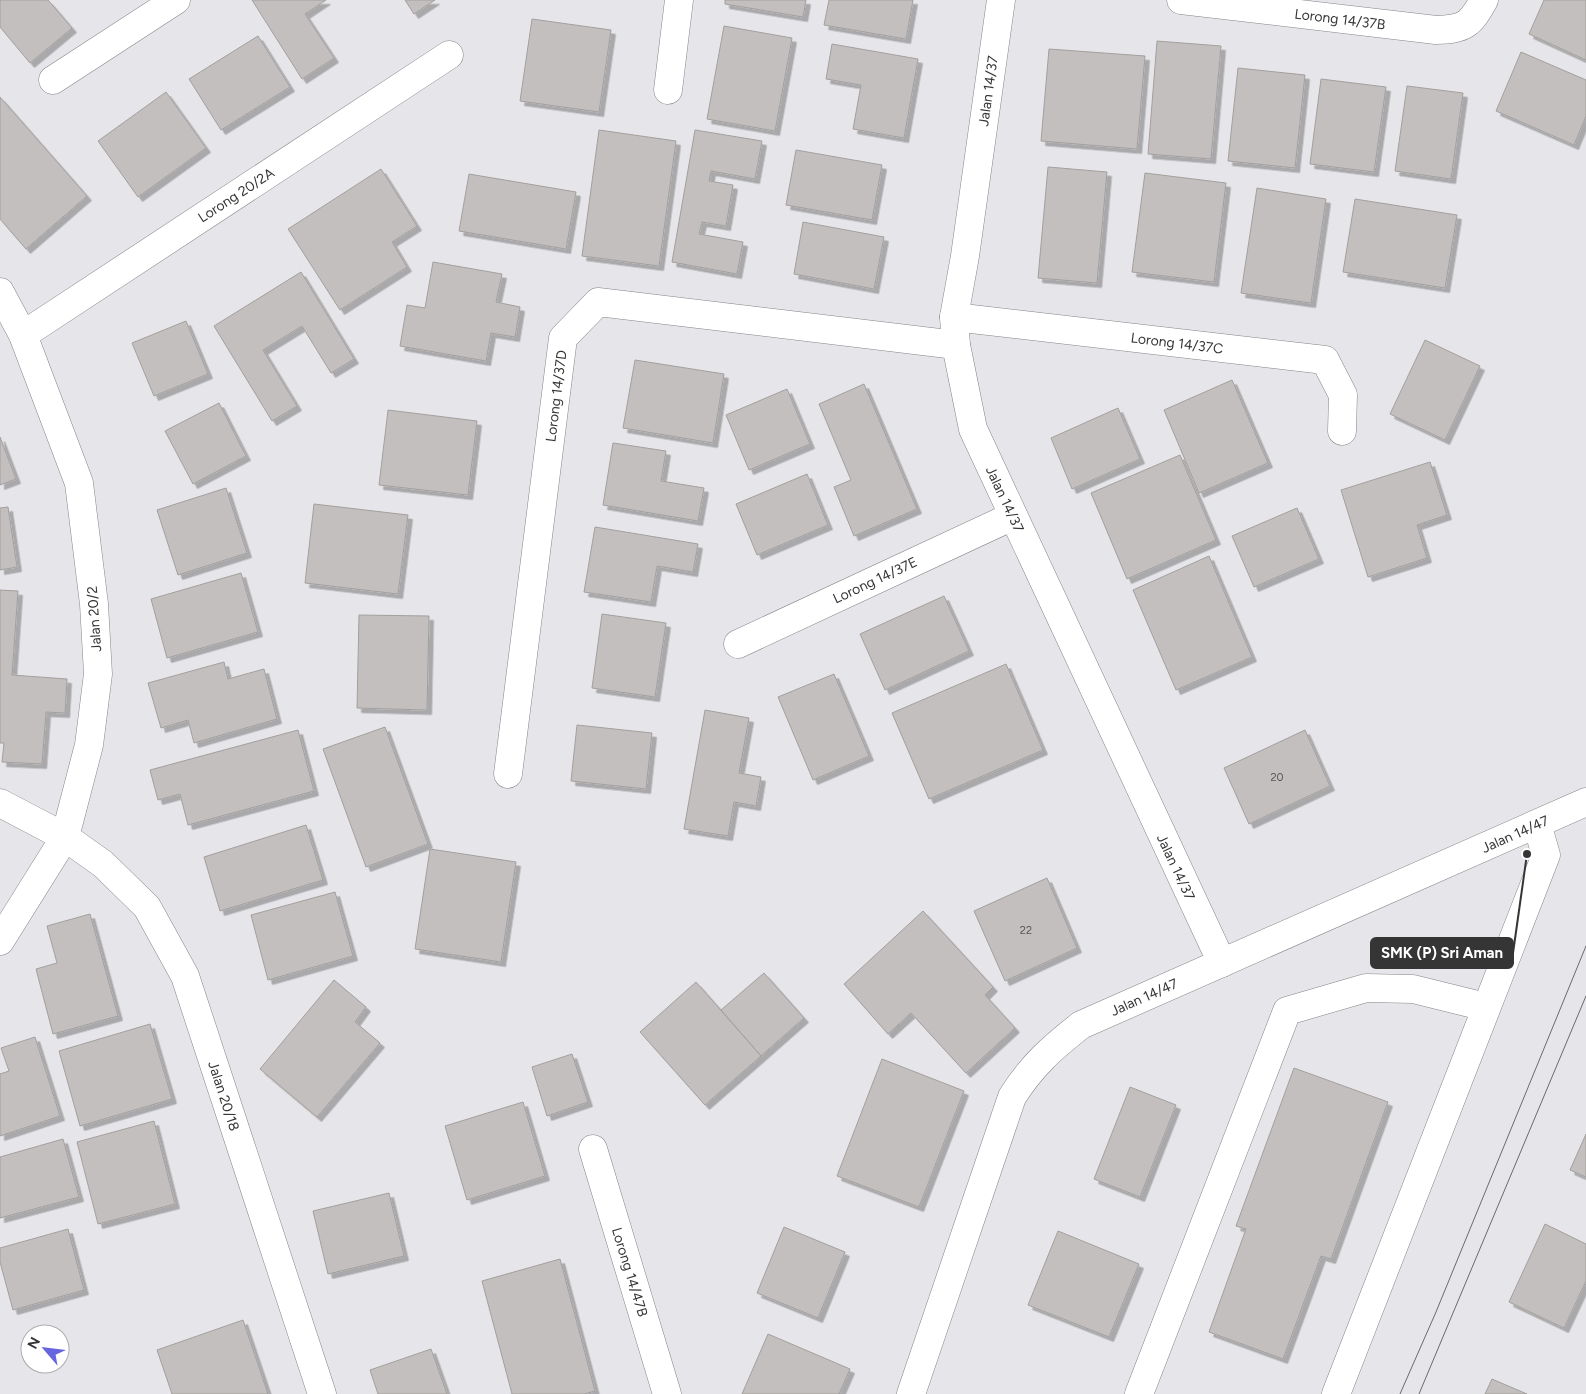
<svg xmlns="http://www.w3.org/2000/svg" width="1586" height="1394" viewBox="0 0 1586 1394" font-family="Figtree,sans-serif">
<defs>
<filter id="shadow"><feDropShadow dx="4.5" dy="4.5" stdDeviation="0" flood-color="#0004"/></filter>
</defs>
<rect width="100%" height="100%" fill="#e6e6ea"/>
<!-- building -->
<g fill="#c3bfbe" stroke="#a39f9d" filter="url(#shadow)">
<path d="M 0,0 L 48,0 L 72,28 L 30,63 L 0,27 Z"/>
<path d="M 252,0 L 326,0 L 305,14 L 334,58 L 302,79 Z"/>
<path d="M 405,0 L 435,0 L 414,14 Z"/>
<path d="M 725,0 L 806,0 L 803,17 L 725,4 Z"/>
<path d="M 829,0 L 913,0 L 906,39 L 824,25 Z"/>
<path d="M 1544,0 L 1586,0 L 1586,60 L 1529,34 Z"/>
<path d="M 532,19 L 611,30 L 599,112 L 520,101 Z"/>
<path d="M 724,26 L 792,38 L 775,131 L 707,119 Z"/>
<path d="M 258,36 L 290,87 L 221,130 L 189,79 Z"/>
<path d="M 1157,41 L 1221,46 L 1211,159 L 1148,154 Z"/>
<path d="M 832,44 L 918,59 L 904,138 L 853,129 L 861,85 L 826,79 Z"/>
<path d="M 1049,49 L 1145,56 L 1137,149 L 1041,141 Z"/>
<path d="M 1521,52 L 1586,80 L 1586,116 L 1574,145 L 1496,111 Z"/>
<path d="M 1238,68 L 1305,75 L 1295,168 L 1228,161 Z"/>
<path d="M 1321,79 L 1386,87 L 1374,172 L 1310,164 Z"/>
<path d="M 1407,86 L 1463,93 L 1451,179 L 1395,171 Z"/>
<path d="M 166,92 L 206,148 L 138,197 L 98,141 Z"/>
<path d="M 0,97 L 87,196 L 26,249 L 0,219 Z"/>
<path d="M 599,130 L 676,141 L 659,266 L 582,256 Z"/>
<path d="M 695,130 L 762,141 L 755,179 L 711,171 L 709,181 L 733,185 L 726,226 L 702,222 L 699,234 L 743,242 L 737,274 L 672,262 Z"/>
<path d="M 796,150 L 882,165 L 872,220 L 786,205 Z"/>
<path d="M 1048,167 L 1107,172 L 1097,283 L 1038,278 Z"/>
<path d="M 381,169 L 417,226 L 392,242 L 407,267 L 340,310 L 288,229 Z"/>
<path d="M 1145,173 L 1226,183 L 1214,282 L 1132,272 Z"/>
<path d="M 469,174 L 576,192 L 566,249 L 459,231 Z"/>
<path d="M 1257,188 L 1326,199 L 1311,303 L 1241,293 Z"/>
<path d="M 1355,199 L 1457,215 L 1445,288 L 1343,272 Z"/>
<path d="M 803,222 L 884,237 L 874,289 L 794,274 Z"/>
<path d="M 433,262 L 502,274 L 496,302 L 520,307 L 515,337 L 491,333 L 486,361 L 400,346 L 407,305 L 425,308 Z"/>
<path d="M 301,272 L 354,359 L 331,373 L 302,326 L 263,350 L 297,406 L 272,421 L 214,326 Z"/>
<path d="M 186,321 L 208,374 L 154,396 L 132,343 Z"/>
<path d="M 1425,340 L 1480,366 L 1445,440 L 1390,414 Z"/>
<path d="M 635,360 L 724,374 L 713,443 L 623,428 Z"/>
<path d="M 1232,380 L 1268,463 L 1199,493 L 1164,410 Z"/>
<path d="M 864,384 L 917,509 L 854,536 L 834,487 L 851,480 L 819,404 Z"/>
<path d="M 787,389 L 810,444 L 749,470 L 726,415 Z"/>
<path d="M 219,403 L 246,456 L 193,484 L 165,431 Z"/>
<path d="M 1118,408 L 1140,459 L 1072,489 L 1051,438 Z"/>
<path d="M 388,410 L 477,421 L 468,495 L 379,485 Z"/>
<path d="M 0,437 L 16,479 L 0,485 Z"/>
<path d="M 613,443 L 666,451 L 661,481 L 704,488 L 698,521 L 603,505 Z"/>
<path d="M 1180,455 L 1216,540 L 1127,579 L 1091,493 Z"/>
<path d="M 1430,462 L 1447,515 L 1417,525 L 1427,558 L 1368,577 L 1341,490 Z"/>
<path d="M 807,474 L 828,525 L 757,555 L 736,504 Z"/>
<path d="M 226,488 L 247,553 L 178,575 L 157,510 Z"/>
<path d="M 314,504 L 408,515 L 398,594 L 305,583 Z"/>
<path d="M 8,507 L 17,567 L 0,570 L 0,508 Z"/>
<path d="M 1297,508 L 1319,559 L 1254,587 L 1232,536 Z"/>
<path d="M 595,527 L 698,544 L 693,572 L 657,566 L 651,602 L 584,592 Z"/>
<path d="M 1209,556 L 1252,657 L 1176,690 L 1133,590 Z"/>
<path d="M 241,573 L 258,632 L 167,658 L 151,599 Z"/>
<path d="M 0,590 L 18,591 L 12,675 L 67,679 L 65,713 L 46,712 L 42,764 L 2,762 L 4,743 L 0,743 Z"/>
<path d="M 944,596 L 969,651 L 885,690 L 860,634 Z"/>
<path d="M 602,614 L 666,623 L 655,697 L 592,688 Z"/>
<path d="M 359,615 L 429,616 L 427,710 L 357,708 Z"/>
<path d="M 224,662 L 228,679 L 264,669 L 277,719 L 194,743 L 188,720 L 161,728 L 148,683 Z"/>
<path d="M 1006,664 L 1043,750 L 929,799 L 892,713 Z"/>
<path d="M 834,674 L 869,756 L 813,780 L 778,697 Z"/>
<path d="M 705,710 L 749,718 L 739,773 L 761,777 L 756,806 L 734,802 L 728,836 L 684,829 Z"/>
<path d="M 577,725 L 652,733 L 646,789 L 571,781 Z"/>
<path d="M 385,727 L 428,844 L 366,867 L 323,749 Z"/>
<path d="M 298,730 L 314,791 L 188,825 L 180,794 L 158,800 L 150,770 Z"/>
<path d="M 1305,730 L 1330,786 L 1249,824 L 1224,768 Z"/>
<path d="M 306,825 L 323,880 L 220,911 L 204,857 Z"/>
<path d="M 430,849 L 516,862 L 501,962 L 415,949 Z"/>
<path d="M 1047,878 L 1077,948 L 1005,981 L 974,911 Z"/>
<path d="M 335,892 L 353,956 L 268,980 L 251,915 Z"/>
<path d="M 923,911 L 993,987 L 985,995 L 1015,1028 L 966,1073 L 911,1013 L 888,1034 L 844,984 Z"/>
<path d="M 90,914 L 118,1016 L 53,1034 L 36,969 L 57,963 L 47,926 Z"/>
<path d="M 764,973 L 804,1018 L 761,1056 L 721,1010 Z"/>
<path d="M 334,980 L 366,1007 L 355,1022 L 380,1043 L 317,1117 L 260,1069 Z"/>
<path d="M 696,982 L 761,1056 L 705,1105 L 640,1032 Z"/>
<path d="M 150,1024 L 172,1099 L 80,1126 L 59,1051 Z"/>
<path d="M 35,1037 L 60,1116 L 0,1136 L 0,1074 L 9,1071 L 1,1048 Z"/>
<path d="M 572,1054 L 588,1102 L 547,1116 L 532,1067 Z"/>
<path d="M 882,1059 L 964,1091 L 919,1207 L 837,1176 Z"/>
<path d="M 1294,1068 L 1388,1102 L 1331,1259 L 1321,1256 L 1283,1359 L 1209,1332 L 1246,1229 L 1236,1226 Z"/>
<path d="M 1130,1087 L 1176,1105 L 1140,1197 L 1094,1179 Z"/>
<path d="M 523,1102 L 545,1176 L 467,1200 L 445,1126 Z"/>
<path d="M 154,1121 L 175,1204 L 98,1224 L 77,1142 Z"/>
<path d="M 1586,1134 L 1586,1177 L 1570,1170 Z"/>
<path d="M 63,1139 L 79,1197 L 0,1218 L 0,1157 Z"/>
<path d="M 389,1193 L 404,1256 L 328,1274 L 313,1211 Z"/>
<path d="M 1545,1224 L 1586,1244 L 1586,1281 L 1564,1328 L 1509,1302 Z"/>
<path d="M 784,1227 L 845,1252 L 818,1318 L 757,1293 Z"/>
<path d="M 68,1229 L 84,1290 L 13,1310 L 0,1262 L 0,1248 Z"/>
<path d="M 1058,1231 L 1139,1264 L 1109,1337 L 1028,1305 Z"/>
<path d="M 560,1259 L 595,1391 L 584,1394 L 512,1394 L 482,1281 Z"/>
<path d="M 243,1320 L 268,1394 L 172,1394 L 157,1350 Z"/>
<path d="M 768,1334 L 850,1369 L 839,1394 L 742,1394 Z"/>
<path d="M 431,1349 L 447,1394 L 378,1394 L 370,1370 Z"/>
<path d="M 1492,1379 L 1527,1394 L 1485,1394 Z"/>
</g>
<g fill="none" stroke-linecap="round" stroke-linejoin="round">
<defs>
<g id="minor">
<path d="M 1001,0 L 965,256 L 954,317 L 956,345 L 973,429 L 1222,963"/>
<path d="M 1181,0 L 1436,30 C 1465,29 1470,25 1484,0"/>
<path d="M 53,80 L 176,0"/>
<path d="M 668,90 L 679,0"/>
<path d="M 0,292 L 23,335 L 79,483 L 94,604 L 98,674 L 89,745 L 65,837 L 0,941"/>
<path d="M 954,317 L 1325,360 L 1343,395 L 1342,431"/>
<path d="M 23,335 L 449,55"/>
<path d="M 738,644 L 1013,516"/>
<path d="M 508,774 L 563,338 L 598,302 L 956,345"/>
<path d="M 0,803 L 65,837 L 103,864 L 147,907 L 185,976 L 322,1394"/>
<path d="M 593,1149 L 667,1394"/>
<path d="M 911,1394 L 1012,1097 C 1032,1065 1052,1048 1081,1025 L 1586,802"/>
<path d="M 1139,1394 L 1287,1011 L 1366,988 L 1413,989 L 1486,1007"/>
<path d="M 1336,1394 L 1546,855 L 1537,824"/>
</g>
</defs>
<!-- minor casing -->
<use href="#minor" stroke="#848588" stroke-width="29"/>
<!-- minor -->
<use href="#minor" stroke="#fff" stroke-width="28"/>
<!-- tram -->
<g stroke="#6a6a6c" stroke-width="1">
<path d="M 1400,1394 L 1436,1312 L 1586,946"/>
<path d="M 1419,1394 L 1586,996"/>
</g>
</g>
<g text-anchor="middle" stroke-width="4" stroke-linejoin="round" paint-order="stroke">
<!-- number labels -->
<g font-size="11" fill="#585858">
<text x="1277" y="781">20</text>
<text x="1026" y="934">22</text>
</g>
<!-- street labels -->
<g font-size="14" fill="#353536" stroke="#fff">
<text transform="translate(1340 19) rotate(7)" y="5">Lorong 14/37B</text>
<text transform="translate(988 91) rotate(-82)" y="5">Jalan 14/37</text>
<text transform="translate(236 195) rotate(-33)" y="5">Lorong 20/2A</text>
<text transform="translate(1177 343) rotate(7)" y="5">Lorong 14/37C</text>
<text transform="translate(556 396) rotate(-83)" y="5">Lorong 14/37D</text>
<text transform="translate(1005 499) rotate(65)" y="5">Jalan 14/37</text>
<text transform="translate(875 580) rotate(-25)" y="5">Lorong 14/37E</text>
<text transform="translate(94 619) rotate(-94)" y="5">Jalan 20/2</text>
<text transform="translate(1515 834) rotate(-24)" y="5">Jalan 14/47</text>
<text transform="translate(1176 867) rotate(65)" y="5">Jalan 14/37</text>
<text transform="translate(1144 997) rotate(-24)" y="5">Jalan 14/47</text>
<text transform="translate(224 1096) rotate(72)" y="5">Jalan 20/18</text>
<text transform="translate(630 1272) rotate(73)" y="5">Lorong 14/47B</text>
</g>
</g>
<!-- callouts -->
<path fill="none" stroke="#353536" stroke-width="2" d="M1527 854L1513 953"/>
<circle fill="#353536" stroke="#fff" stroke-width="2" cx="1527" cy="854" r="5"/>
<rect fill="#353536" stroke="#353536" stroke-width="2" x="1371" y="938" width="142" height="30" rx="5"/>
<g font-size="15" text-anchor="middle" font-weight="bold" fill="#fff">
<text x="1442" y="958">SMK (P) Sri Aman</text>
</g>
<!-- north arrow -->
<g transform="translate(45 1349) rotate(298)"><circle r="24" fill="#ffffff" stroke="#aeaeaf"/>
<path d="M0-4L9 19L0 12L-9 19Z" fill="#6866df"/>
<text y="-8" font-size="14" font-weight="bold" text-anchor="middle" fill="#353536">N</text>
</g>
</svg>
